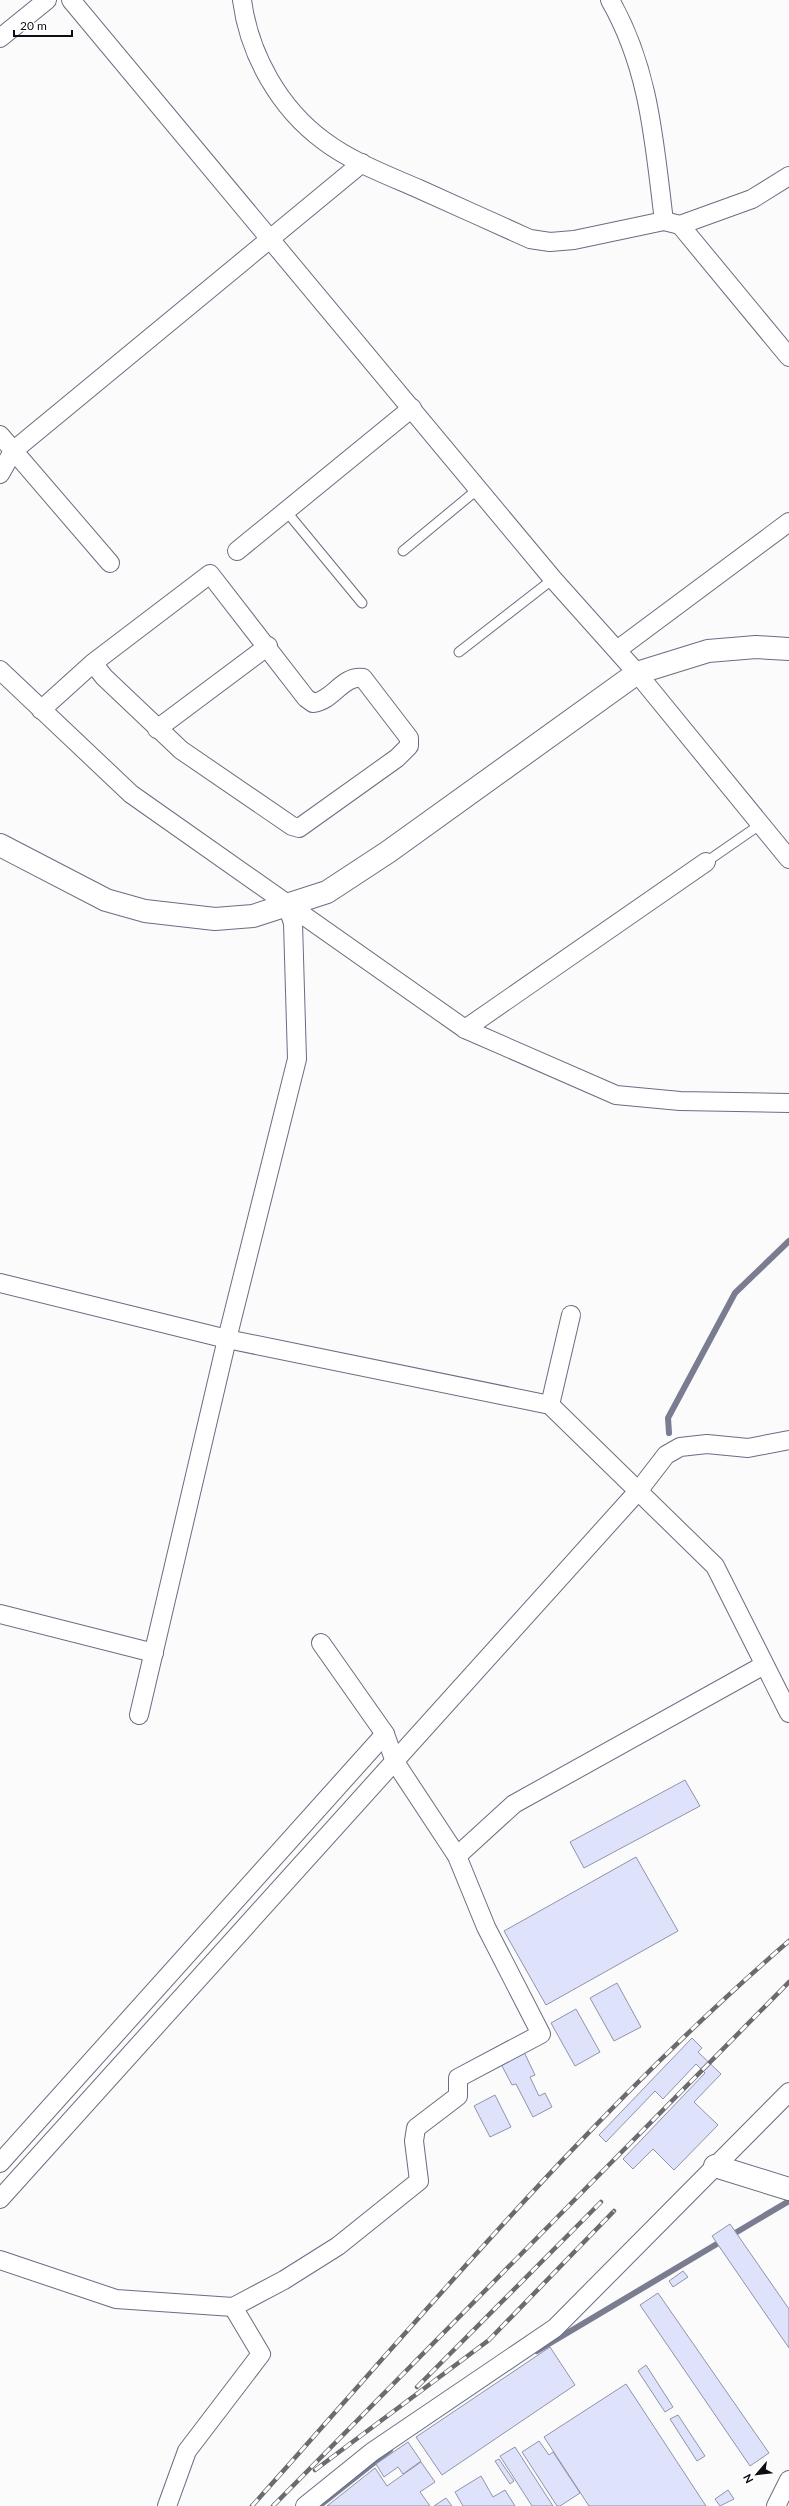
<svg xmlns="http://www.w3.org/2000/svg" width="789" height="2506" viewBox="0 0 789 2506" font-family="Lato,sans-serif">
<rect width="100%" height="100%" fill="#fbfbfb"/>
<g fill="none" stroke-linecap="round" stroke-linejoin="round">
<!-- stream -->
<g stroke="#7a7c92" stroke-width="6">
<path d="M 669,1433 L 668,1418 L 735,1293 L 789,1241"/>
<path d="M 537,2351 L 789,2201"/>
<path d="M 319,2506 L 390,2450"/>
</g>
</g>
<!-- building -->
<g fill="#dfe2fb" stroke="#9193aa">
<path d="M 685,1780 L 700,1806 L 584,1868 L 570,1842 Z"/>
<path d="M 636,1857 L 678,1931 L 546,2005 L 504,1931 Z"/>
<path d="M 617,1983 L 641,2027 L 614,2041 L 590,1998 Z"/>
<path d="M 576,2009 L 600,2052 L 575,2066 L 551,2023 Z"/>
<path d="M 692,2038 L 702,2048 L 698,2052 L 721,2074 L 694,2102 L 718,2125 L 674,2170 L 653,2149 L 633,2169 L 623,2159 L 705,2073 L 696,2064 L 663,2099 L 655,2091 L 606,2142 L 599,2135 Z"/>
<path d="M 524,2052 L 535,2075 L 530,2077 L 539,2096 L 545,2093 L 552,2107 L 533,2117 L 516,2084 L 512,2085 L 501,2064 Z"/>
<path d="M 495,2095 L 511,2127 L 490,2137 L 474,2106 Z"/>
<path d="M 730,2224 L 789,2309 L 789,2348 L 712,2236 Z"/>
<path d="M 683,2271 L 688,2277 L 673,2287 L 669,2281 Z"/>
<path d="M 658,2293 L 769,2453 L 750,2466 L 640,2305 Z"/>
<path d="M 550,2347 L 575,2385 L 442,2475 L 416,2437 Z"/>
<path d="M 646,2365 L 673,2407 L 665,2412 L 638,2371 Z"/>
<path d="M 626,2384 L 706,2506 L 589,2506 L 544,2437 Z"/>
<path d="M 678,2415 L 705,2456 L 697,2461 L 670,2419 Z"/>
<path d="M 539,2441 L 549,2455 L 553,2452 L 580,2493 L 560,2506 L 557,2506 L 522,2452 Z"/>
<path d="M 408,2442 L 421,2461 L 403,2474 L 398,2467 L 384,2477 L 376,2464 Z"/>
<path d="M 515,2447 L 553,2506 L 532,2506 L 500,2456 Z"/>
<path d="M 499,2459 L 514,2481 L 510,2484 L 495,2461 Z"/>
<path d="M 421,2462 L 435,2482 L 420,2492 L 430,2506 L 327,2506 L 375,2468 L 387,2486 Z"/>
<path d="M 481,2476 L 493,2497 L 505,2490 L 515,2506 L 463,2506 L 455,2492 Z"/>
<path d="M 728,2490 L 734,2499 L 720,2506 L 715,2499 Z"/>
<path d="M 446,2498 L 452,2506 L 434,2506 Z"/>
</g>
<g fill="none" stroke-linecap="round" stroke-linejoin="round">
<defs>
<g id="lane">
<path d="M 286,511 L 362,603"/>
<path d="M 403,551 L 478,489"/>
<path d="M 459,652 L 553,579"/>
<path d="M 706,862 L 761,824"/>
</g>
<g id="street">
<path d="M 71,0 L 553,579 L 637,673 L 789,859"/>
<path d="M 242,0 C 249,54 279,108 324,141 C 352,162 387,175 419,189 C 456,206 493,222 530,239 L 550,242 L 574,240 L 664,221 L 680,225 L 752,199 L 789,176"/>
<path d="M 610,0 C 650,70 654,142 664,221"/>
<path d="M 0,38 L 47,0"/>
<path d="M 680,225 L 789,357"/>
<path d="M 0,435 L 110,563"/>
<path d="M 0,474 L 13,451 L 362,163"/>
<path d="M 237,551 L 412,408"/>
<path d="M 617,650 L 789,522"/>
<path d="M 0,670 L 131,794 L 465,1029 L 616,1095 L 680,1101 L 789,1103"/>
<path d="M 41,710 L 93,663 L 210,574 L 306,698 L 313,703 C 333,701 342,675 363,678 L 409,738 L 409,746 L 397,758 L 299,828 L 292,826 L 181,750 L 104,677 L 93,663"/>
<path d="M 157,729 L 268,646"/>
<path d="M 465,1029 L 706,862"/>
<path d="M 0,1283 L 227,1339 L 550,1405 L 715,1566 L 789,1713"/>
<path d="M 550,1405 L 571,1315"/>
<path d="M 0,1614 L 154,1653"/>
<path d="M 139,1715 L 227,1339 L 297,1059 L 293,923 L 287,905"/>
<path d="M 457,1856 L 514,1804 L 764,1665"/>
<path d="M 0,2163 L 385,1734"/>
<path d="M 0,2199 L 639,1490 L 666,1455 L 680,1447 L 707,1444 L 748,1448 L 789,1440"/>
<path d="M 0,2260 L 116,2299 L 233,2307"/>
<path d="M 167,2506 L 187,2451 L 261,2354 L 233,2307 L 284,2280 L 338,2246 L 419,2181 L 414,2141 L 416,2128 L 458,2096 L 458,2078 L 541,2034 L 486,1927 L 457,1856 L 395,1762 L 385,1734 L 321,1643"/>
<path d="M 305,2506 L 372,2452 L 555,2328 L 789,2092"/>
<path d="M 776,2506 L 789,2480"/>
</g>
<g id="secondary">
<path d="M 0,845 L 106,900 L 145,911 L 215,919 L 253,916 L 327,892 L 388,852 L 637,673 L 708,651 L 756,647 L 789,649"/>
<path d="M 715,2166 L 789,2189"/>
</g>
</defs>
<!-- lane casing -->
<use href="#lane" stroke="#6a6d82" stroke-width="11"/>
<!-- street casing -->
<use href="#street" stroke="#6a6d82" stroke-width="20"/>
<!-- secondary casing -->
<use href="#secondary" stroke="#6a6d82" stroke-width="24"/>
<!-- lane -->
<use href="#lane" stroke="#fff" stroke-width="9"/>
<!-- street -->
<use href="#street" stroke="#fff" stroke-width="18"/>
<!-- secondary -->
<use href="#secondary" stroke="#fff" stroke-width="22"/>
<defs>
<g id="rail">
<path d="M 417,2387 L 601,2202"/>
<path d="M 315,2470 L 489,2340 L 614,2211"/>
<path d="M 252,2506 C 424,2314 593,2110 789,1941"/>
<path d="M 273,2506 L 789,1982"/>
</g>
</defs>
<!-- rail casing -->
<use href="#rail" stroke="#6a6a6f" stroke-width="4.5"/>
<!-- rail -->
<use href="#rail" stroke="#fff" stroke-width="3" stroke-dasharray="9" stroke-linecap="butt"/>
</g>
<!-- north arrow -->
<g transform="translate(757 2474) rotate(242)" stroke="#ffffff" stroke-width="3" paint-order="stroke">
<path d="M0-3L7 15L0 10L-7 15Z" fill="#0c0d15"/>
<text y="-6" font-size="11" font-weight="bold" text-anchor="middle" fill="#0c0d15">N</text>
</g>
<!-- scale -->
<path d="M14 30v6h58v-6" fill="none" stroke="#0c0d15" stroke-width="2"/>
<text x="20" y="30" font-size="12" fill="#0c0d15" stroke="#ffffff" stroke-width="3" paint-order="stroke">20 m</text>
</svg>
